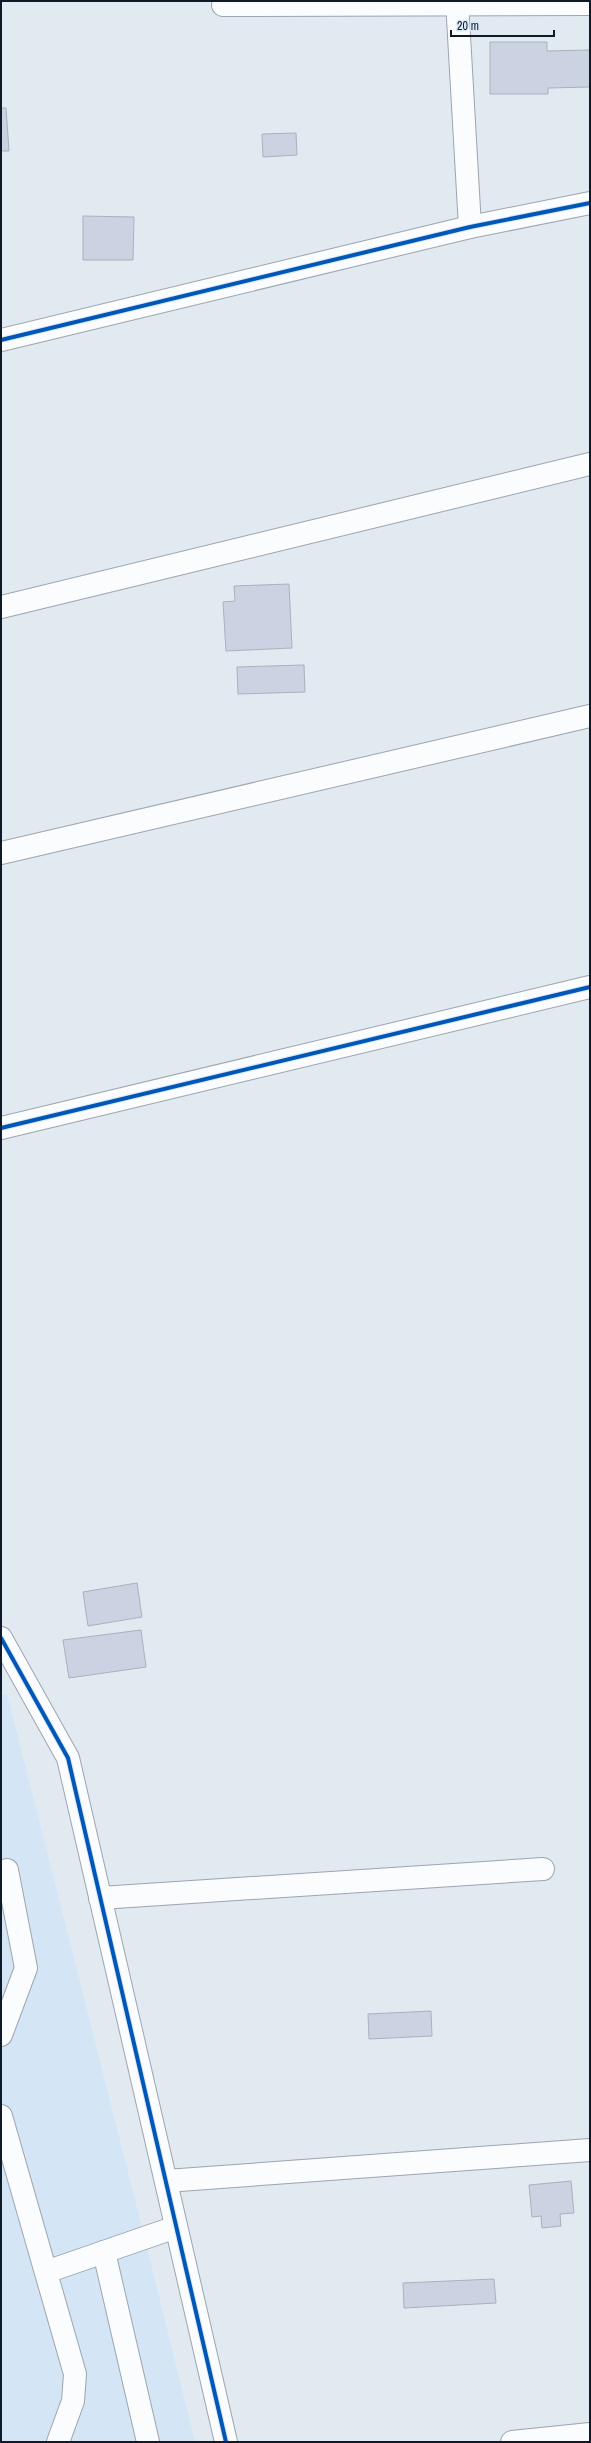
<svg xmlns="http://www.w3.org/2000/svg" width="591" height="2443" viewBox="0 0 591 2443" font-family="'Archivo Narrow',sans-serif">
<rect width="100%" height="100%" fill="#e1e9f1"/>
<!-- built -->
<path fill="#d4e5f6" d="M 7,1694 L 137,2208 L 195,2442 L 1,2442 L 1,1695 Z"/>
<!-- building -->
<g fill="#cbd2e1" stroke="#abb1bc">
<path d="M 490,42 L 547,42 L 547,51 L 590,50 L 590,87 L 548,88 L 548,94 L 490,94 Z"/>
<path d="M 1,108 L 6,108 L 9,151 L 1,151 Z"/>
<path d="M 296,133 L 297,155 L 263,157 L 262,134 Z"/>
<path d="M 83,216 L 134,217 L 133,260 L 83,260 Z"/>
<path d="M 289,584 L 292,648 L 226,651 L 223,602 L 235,601 L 234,586 Z"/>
<path d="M 304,665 L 305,692 L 238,694 L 237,667 Z"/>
<path d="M 137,1583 L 142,1617 L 88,1626 L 83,1592 Z"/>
<path d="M 141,1630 L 146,1667 L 69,1678 L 63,1640 Z"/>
<path d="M 431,2011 L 432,2036 L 369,2039 L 368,2014 Z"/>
<path d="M 571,2181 L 574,2213 L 560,2214 L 561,2226 L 542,2228 L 541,2216 L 532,2217 L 529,2185 Z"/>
<path d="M 494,2279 L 496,2303 L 404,2308 L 403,2283 Z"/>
</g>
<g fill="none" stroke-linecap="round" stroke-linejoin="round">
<defs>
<g id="minor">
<path d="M 457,1 L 470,227"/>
<path d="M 223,5 L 590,4"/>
<path d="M 1,340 L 470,227 L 590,203"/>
<path d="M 1,607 L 590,464"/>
<path d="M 1,853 L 590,716"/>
<path d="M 1,1128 L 590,987"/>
<path d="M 1,1638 L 68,1758 L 226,2442"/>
<path d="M 100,1898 L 543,1869"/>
<path d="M 1,2035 L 26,1968 L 7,1870"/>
<path d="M 1,2116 L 75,2374 L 73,2401 L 58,2442"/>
<path d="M 166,2181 L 590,2150"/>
<path d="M 104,2252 L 148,2442"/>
<path d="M 46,2272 L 176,2227"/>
<path d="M 512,2442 L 590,2434"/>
</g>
</defs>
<!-- minor casing -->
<use href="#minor" stroke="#9ca5b0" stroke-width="24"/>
<!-- minor -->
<use href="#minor" stroke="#fafcfd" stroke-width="22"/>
<defs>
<g id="cycleway">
<path d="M 1,340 L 470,227 L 590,203"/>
<path d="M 1,1128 L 590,987"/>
<path d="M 1,1638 L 68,1758 L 226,2442"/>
</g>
</defs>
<!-- cycleway casing -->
<use href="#cycleway" stroke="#dbe8f7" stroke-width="6"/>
<!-- cycleway -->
<use href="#cycleway" stroke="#0057b8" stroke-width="4"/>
</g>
<!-- border -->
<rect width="591" height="2443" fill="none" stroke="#0e1a27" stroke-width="4"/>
<!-- scale -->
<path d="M451 30v6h103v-6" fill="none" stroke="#0e1a27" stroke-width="2"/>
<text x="457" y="30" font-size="12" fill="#0e1a27" stroke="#dbe8f7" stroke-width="3" paint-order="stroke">20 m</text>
</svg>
